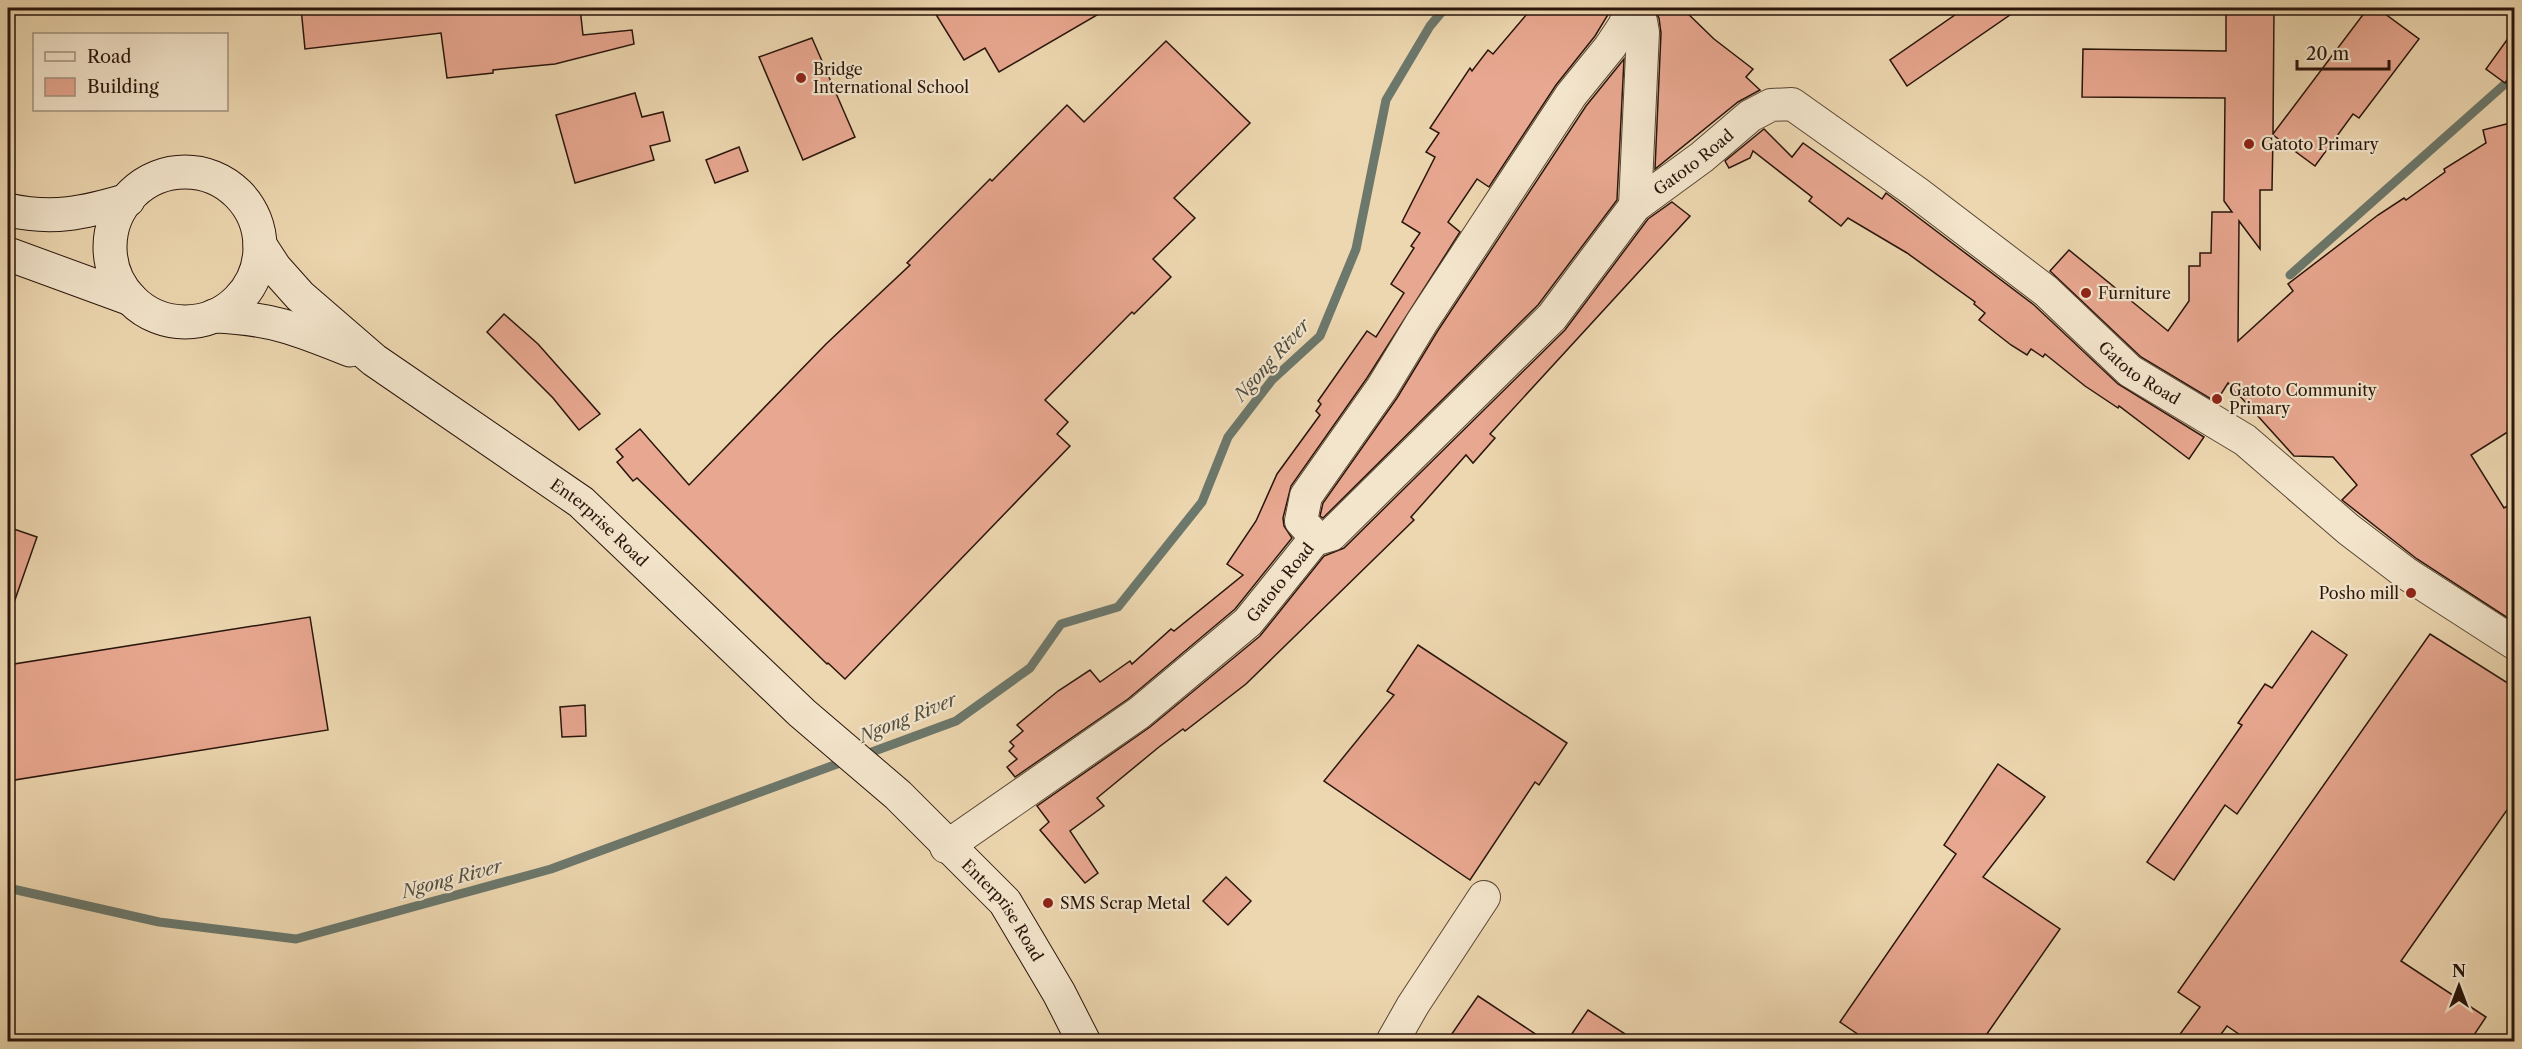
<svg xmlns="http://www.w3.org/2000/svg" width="2522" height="1049" viewBox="0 0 2522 1049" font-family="'Libre Caslon Text',serif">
<rect width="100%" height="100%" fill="#edd7b0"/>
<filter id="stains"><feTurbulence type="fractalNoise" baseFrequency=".00333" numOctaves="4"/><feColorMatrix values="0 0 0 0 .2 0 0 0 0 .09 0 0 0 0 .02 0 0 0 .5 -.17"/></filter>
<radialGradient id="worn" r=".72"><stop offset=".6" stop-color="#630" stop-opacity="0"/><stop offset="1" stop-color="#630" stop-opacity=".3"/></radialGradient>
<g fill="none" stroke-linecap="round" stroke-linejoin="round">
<!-- stream -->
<g stroke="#6c786c" stroke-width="9">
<path d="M 2290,275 L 2514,76"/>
<path d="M 861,756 L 956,721 L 1030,668 L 1061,624 L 1118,607 L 1202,502 L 1228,437 L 1272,380 L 1320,336 L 1356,249 L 1386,100 L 1430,26 L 1445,8"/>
<path d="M 8,888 L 159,922 L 296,939 L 551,869 L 848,760"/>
</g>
</g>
<!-- building -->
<g fill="#e8a790" stroke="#29150b" stroke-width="1.5">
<path d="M 301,8 L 580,8 L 583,35 L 632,30 L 634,44 L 555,64 L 493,70 L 493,73 L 447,78 L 441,33 L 305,49 Z"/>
<path d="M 932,8 L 1109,8 L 999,72 L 985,48 L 964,60 Z"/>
<path d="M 1532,8 L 1612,8 L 1595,36 L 1556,85 L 1489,187 L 1477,179 L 1448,222 L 1460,232 L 1367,378 L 1291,486 L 1283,518 L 1284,526 L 1292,538 L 1235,609 L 1128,699 L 1015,777 L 1007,767 L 1017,759 L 1009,751 L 1014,746 L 1010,742 L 1023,731 L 1017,725 L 1058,691 L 1090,670 L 1100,682 L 1130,661 L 1132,664 L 1171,629 L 1174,631 L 1243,575 L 1227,564 L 1256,521 L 1277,474 L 1320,415 L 1316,411 L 1321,404 L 1318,401 L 1367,331 L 1376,337 L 1404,293 L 1391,284 L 1414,248 L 1411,246 L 1420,233 L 1402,222 L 1435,157 L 1426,152 L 1439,133 L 1430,128 L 1470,68 L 1472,71 L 1488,50 L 1493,54 Z"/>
<path d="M 1653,8 L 1682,8 L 1714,39 L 1753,69 L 1746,77 L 1760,90 L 1738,102 L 1655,169 L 1661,33 L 1659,18 Z"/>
<path d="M 1965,8 L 2020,8 L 1907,86 L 1890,60 Z"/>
<path d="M 2226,8 L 2274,8 L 2273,134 L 2368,8 L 2377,8 L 2419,39 L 2359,118 L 2353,114 L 2315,166 L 2273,135 L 2272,190 L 2260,190 L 2260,249 L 2239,221 L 2238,341 L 2293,291 L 2288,284 L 2378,215 L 2404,198 L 2406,200 L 2445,172 L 2444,169 L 2486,143 L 2483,130 L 2514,122 L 2514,428 L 2471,455 L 2504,508 L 2514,502 L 2514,622 L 2417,559 L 2342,500 L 2357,485 L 2333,457 L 2294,456 L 2228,383 L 2216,402 L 2141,357 L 2050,271 L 2069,250 L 2168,331 L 2189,301 L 2189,266 L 2200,266 L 2200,253 L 2211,253 L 2212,212 L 2232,212 L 2224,201 L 2225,98 L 2082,97 L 2083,49 L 2226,51 Z"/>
<path d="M 2514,30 L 2514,70 L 2505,83 L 2486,69 Z"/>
<path d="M 812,38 L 855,137 L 803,160 L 759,57 Z"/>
<path d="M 1166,41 L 1250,123 L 1174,198 L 1195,218 L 1153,259 L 1171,277 L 1134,314 L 1132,312 L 1045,400 L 1068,422 L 1057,434 L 1070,446 L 845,679 L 828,663 L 827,664 L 637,478 L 633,481 L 617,462 L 623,457 L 616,449 L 640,429 L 689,485 L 826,344 L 910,265 L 907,263 L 990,179 L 992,181 L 1067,105 L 1084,122 Z"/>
<path d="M 1624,59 L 1617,200 L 1538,305 L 1323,518 L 1320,516 L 1323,503 L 1397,398 L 1437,332 L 1586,106 Z"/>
<path d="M 635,93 L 642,117 L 663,112 L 670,141 L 650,146 L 654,160 L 575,183 L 556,115 Z"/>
<path d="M 1764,129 L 1792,157 L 1803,143 L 1882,199 L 1886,193 L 2034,305 L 2118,384 L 2204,437 L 2189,459 L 2119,406 L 2118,408 L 2085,386 L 2045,354 L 2043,357 L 2031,349 L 2027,355 L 2011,345 L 1979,320 L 1985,313 L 1974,304 L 1975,302 L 1907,253 L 1848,218 L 1841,226 L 1809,201 L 1812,197 L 1753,151 L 1750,158 L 1729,168 L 1725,161 Z"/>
<path d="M 739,147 L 748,171 L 715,183 L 706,160 Z"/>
<path d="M 1672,202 L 1690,216 L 1490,434 L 1495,438 L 1473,463 L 1466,455 L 1411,517 L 1414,520 L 1246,684 L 1185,731 L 1183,729 L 1159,747 L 1097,798 L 1104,806 L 1070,831 L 1098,873 L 1085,883 L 1040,830 L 1049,822 L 1037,806 L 1150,727 L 1260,636 L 1324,556 L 1344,548 L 1565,330 L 1648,219 Z"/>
<path d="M 504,314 L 538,344 L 600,414 L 579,430 L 553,398 L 487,332 Z"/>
<path d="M 8,527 L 37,537 L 11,611 L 8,610 Z"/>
<path d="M 310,617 L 328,730 L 8,781 L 8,665 Z"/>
<path d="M 2312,631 L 2347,655 L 2237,814 L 2225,805 L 2174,880 L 2147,862 L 2242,725 L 2238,723 L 2265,684 L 2272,688 Z"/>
<path d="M 2430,634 L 2514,687 L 2514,800 L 2401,961 L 2486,1017 L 2470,1041 L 2249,1041 L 2227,1026 L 2216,1041 L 2175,1041 L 2200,1007 L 2178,992 Z"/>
<path d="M 1418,645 L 1567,743 L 1539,785 L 1535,782 L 1470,880 L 1324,781 L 1394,695 L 1387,691 Z"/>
<path d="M 585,705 L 586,736 L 562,737 L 560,707 Z"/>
<path d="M 1998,764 L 2045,797 L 1983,877 L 2060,929 L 1982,1041 L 1868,1041 L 1840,1022 L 1956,854 L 1944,845 Z"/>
<path d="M 1226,877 L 1251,901 L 1228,925 L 1203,901 Z"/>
<path d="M 1478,996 L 1546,1041 L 1447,1041 Z"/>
<path d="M 1588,1010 L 1636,1041 L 1567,1041 Z"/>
</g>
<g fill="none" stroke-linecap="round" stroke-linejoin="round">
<defs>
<g id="street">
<path d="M 1630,10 L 1641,21 L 1643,32 L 1635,206"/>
<path d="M 1314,540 L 1312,533 L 1301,521 L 1306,496 L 1382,388 L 1422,322 L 1571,95 L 1610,47 L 1624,26 L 1631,8"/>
<path id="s1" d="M 946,847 L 1139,713 L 1248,622 L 1314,540 L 1331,535 L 1552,317 L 1635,206 L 1702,157 L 1750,116 L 1771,105 L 1792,104 L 1916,192 L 2046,291 L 2130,371 L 2245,440 L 2348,529 L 2407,574 L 2514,643"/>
<path d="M 1392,1042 L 1413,1005 L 1484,897"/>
</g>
<g id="secondary">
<circle cx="185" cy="247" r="75"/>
<path d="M 8,210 C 53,220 84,213 128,200"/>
<path id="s2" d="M 260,245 L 275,268 L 300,296 L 374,360 L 581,502 L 802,713 L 898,795 L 1005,902 L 1059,993 L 1084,1042"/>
<path d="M 8,254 L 131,299"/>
<path d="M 214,316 C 271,318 298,329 350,350"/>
</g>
</defs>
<!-- street casing -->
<use href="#street" stroke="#5a4634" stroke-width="34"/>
<!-- secondary casing -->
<use href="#secondary" stroke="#29150b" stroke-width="35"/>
<!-- street -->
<use href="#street" stroke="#f3e5cc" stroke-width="32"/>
<!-- secondary -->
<use href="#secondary" stroke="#f3e5cc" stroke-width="33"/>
</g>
<!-- markers -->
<g fill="#8f2418" stroke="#f3e5cc" stroke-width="2">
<circle cx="801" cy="78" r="6"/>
<circle cx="2249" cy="144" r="6"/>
<circle cx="2086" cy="293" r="6"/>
<circle cx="2217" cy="399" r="6"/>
<circle cx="2411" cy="593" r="6"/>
<circle cx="1048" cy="903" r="6"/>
</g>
<g text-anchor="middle" stroke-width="4.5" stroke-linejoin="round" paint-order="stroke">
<!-- poi labels -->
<g font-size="16" fill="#29150b" stroke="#f3e5cc" text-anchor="start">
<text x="813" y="75">Bridge<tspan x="813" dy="18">International School</tspan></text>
<text x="2261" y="150">Gatoto Primary</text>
<text x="2098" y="299">Furniture</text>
<text x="2229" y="396">Gatoto Community<tspan x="2229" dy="18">Primary</tspan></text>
<text x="2399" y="599" text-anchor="end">Posho mill</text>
<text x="1060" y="909">SMS Scrap Metal</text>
</g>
<!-- street labels -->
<g font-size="16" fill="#29150b" stroke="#f3e5cc">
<text dy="6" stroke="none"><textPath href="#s1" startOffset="1022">Gatoto Road</textPath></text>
<text dy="6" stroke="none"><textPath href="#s1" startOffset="1580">Gatoto Road</textPath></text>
<text dy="6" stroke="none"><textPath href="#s2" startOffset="441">Enterprise Road</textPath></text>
<text dy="6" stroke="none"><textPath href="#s1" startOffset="428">Gatoto Road</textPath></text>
<text dy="6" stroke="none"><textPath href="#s2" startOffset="1002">Enterprise Road</textPath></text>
</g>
<!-- water labels -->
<g font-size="18" font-style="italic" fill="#504f43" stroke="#f3e5cc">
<text transform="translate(1272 360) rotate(-48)" y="6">Ngong River</text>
<text transform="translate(908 718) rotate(-22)" y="6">Ngong River</text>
<text transform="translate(452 879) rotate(-15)" y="6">Ngong River</text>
</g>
</g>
<!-- margin -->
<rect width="2522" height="1049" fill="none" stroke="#edd7b0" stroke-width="30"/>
<rect x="9" y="9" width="2504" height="1031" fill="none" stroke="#29150b" stroke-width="3"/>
<rect x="15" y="15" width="2492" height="1019" fill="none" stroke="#29150b" stroke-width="1.5"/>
<!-- legend -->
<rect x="33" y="33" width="195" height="78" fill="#f3e5cc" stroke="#a2927f" stroke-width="1.5"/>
<rect x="45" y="52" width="30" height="9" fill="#f3e5cc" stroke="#a2927f" stroke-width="1.5"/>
<text x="87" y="63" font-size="18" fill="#29150b">Road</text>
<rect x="45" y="78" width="30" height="18" fill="#e8a790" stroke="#a2927f" stroke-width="1.5"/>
<text x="87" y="93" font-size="18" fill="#29150b">Building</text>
<!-- north arrow -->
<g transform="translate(2459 986)" stroke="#f3e5cc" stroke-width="4.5" paint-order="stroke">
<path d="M0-4.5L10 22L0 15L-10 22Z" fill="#29150b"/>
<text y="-9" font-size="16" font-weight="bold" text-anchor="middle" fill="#29150b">N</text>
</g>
<!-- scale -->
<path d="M2297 60v9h92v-9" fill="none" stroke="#29150b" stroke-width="3"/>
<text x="2306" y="60" font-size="18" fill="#29150b" stroke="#f3e5cc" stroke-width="4.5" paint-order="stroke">20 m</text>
<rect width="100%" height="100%" filter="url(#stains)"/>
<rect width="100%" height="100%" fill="url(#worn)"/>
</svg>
